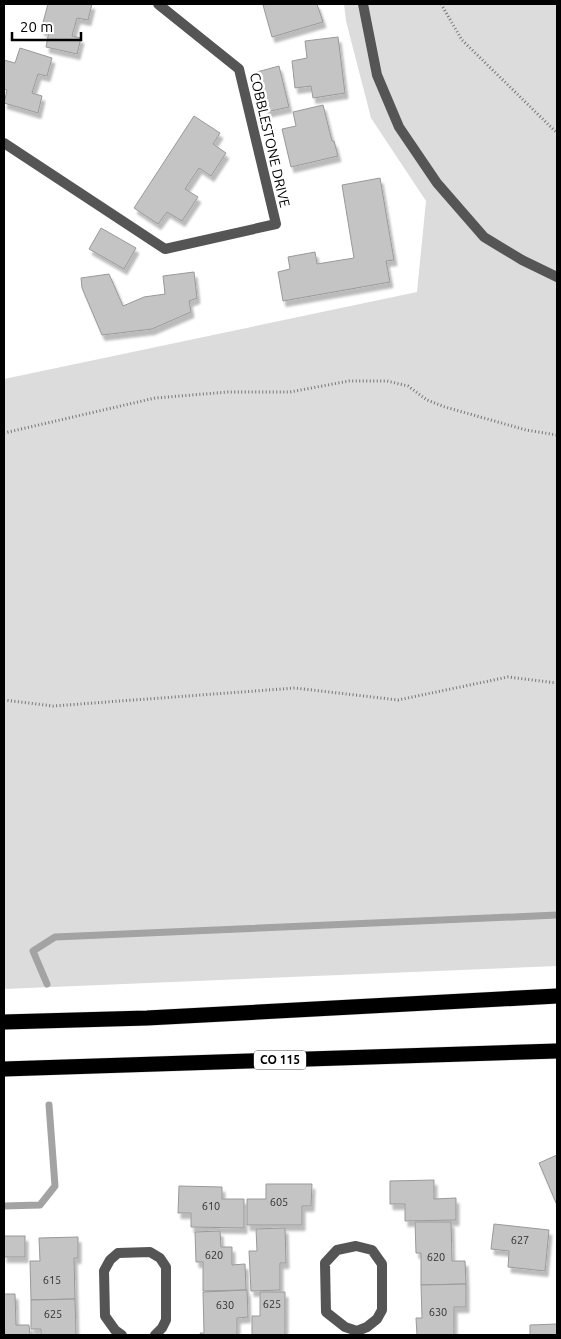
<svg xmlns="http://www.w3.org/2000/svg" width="561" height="1339" viewBox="0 0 561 1339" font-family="Ubuntu,sans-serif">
<defs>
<filter id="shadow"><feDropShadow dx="3" dy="5.5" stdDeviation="1" flood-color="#0004"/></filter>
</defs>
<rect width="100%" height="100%" fill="#fff"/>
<!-- green -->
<path fill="#dcdcdc" d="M 344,4 L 557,4 L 557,966 L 4,989 L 4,379 L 417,292 L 426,201 L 371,118 L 346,21 Z"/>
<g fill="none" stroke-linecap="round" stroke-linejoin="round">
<!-- stream -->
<g stroke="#a3a3a3" stroke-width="7">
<path d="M 47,984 L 33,951 L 55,937 L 557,915"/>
<path d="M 4,1206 L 40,1205 L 55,1186 L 49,1105"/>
</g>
</g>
<!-- building -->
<g fill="#c4c4c4" stroke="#999" filter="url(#shadow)">
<path d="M 48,4 L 92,4 L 88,20 L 77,18 L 72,36 L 81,38 L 77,54 L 46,47 L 49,31 L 41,30 Z"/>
<path d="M 267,4 L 317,4 L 323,22 L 272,37 L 263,5 Z"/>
<path d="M 338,37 L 345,93 L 313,98 L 311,86 L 295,88 L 292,61 L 307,58 L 305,41 Z"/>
<path d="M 20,48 L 52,58 L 47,76 L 38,74 L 32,93 L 42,96 L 38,113 L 4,103 L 7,90 L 4,89 L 4,60 L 15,63 Z"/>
<path d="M 279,66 L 289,107 L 266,112 L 257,72 Z"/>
<path d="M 323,105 L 332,141 L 334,141 L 338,156 L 291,167 L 282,129 L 296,126 L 293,112 Z"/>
<path d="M 194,116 L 220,133 L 213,144 L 226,153 L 211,176 L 199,168 L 185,189 L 198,197 L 182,221 L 167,212 L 158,224 L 134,208 Z"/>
<path d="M 380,178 L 394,260 L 386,261 L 390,282 L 283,301 L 278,272 L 290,269 L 288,257 L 315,252 L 317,264 L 354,258 L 342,185 Z"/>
<path d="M 101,228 L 136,248 L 124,269 L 89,249 Z"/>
<path d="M 194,272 L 197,298 L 189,301 L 191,312 L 152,329 L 102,335 L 82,288 L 81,278 L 109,274 L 123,306 L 144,297 L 165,294 L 163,276 Z"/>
<path d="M 557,1155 L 557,1205 L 539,1163 Z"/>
<path d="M 434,1180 L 434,1199 L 456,1198 L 456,1220 L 405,1221 L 405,1204 L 390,1204 L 390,1181 Z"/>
<path d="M 266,1184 L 312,1184 L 311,1206 L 302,1206 L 302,1225 L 247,1225 L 247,1199 L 266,1199 Z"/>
<path d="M 179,1186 L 222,1187 L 222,1199 L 244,1199 L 244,1228 L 191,1227 L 191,1213 L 178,1213 Z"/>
<path d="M 415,1222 L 451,1222 L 452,1261 L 465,1261 L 466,1284 L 421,1285 L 421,1253 L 416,1253 Z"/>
<path d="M 494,1224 L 549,1230 L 545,1271 L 508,1267 L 509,1251 L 491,1249 Z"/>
<path d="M 285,1228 L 286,1263 L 280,1263 L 280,1290 L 251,1291 L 249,1251 L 257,1251 L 256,1229 Z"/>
<path d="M 220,1231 L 221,1247 L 232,1247 L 232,1265 L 245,1264 L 246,1290 L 203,1291 L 203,1262 L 196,1262 L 195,1232 Z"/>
<rect x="4" y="1236" width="21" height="21"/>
<path d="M 78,1237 L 78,1258 L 74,1258 L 75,1299 L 31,1300 L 30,1261 L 40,1261 L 39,1238 Z"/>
<path d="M 466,1284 L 466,1307 L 454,1307 L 454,1335 L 417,1335 L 416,1318 L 422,1318 L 421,1285 Z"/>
<path d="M 247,1290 L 248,1317 L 237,1318 L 237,1335 L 201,1335 L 200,1333 L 204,1333 L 203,1292 Z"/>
<path d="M 260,1292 L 285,1292 L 285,1335 L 252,1335 L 252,1316 L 260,1316 Z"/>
<path d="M 4,1294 L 15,1294 L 16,1325 L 29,1325 L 30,1335 L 4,1335 Z"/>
<path d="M 75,1299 L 76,1335 L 41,1335 L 41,1329 L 31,1329 L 31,1300 Z"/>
<path d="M 557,1324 L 557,1335 L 530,1335 L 530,1325 Z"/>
</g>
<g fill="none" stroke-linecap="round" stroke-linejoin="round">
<defs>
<g id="highway">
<path d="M 4,1022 L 147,1018 L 557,996"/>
<path d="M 4,1069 L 557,1051"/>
</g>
</defs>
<!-- highway casing -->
<use href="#highway" stroke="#dbdbdb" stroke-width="16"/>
<!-- path -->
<g stroke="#777" stroke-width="3" stroke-dasharray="1 2.5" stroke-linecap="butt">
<path d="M 441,4 L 462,40 L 557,133"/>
<path d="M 4,433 L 155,398 L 228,392 L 290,392 L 349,381 L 387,381 L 408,386 L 427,400 L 445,407 L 526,430 L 557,435"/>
<path d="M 4,700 L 53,706 L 295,688 L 398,700 L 508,677 L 557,683"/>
</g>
<!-- lane -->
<path stroke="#555" stroke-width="10" d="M 363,4 L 377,75 L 399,127 L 437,183 L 484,237 L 522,260 L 557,277"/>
<!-- street -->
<g stroke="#555" stroke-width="10">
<path d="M 4,143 L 165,249 L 276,224 L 239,69 L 158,4"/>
<path d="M 356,1246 L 372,1250 L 382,1264 L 382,1310 L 377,1319 L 367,1327 L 357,1331 L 345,1327 L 326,1312 L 325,1263 L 337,1250 Z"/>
<path d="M 122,1335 L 115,1330 L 105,1316 L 104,1271 L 110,1260 L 118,1253 L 150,1252 L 160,1258 L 166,1267 L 166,1320 L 162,1328 L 155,1335"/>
</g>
<!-- highway -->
<use href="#highway" stroke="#000" stroke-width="15"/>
</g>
<g text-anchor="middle" stroke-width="5" stroke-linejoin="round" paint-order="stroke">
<!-- number labels -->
<g font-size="11" fill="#313131">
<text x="279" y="1206">605</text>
<text x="211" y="1210">610</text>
<text x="520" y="1244">627</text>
<text x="214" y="1259">620</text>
<text x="436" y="1261">620</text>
<text x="52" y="1284">615</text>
<text x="272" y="1308">625</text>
<text x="225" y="1309">630</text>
<text x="438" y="1316">630</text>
<text x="53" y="1318">625</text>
</g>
<!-- shield labels -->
<rect fill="#fff" stroke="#4c4c4c" stroke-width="1" x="254" y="1050.5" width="52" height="19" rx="4"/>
<g font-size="12" font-weight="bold" fill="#000">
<text x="280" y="1064">CO 115</text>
</g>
<!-- street labels -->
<g font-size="14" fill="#000" stroke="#fff">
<text transform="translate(270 140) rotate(77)" y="5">COBBLESTONE DRIVE</text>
</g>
</g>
<!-- border -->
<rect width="561" height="1339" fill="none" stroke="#000000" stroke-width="10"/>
<!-- scale -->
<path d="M12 32v8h69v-8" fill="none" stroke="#000000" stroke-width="2.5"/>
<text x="20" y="32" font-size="15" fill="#000000" stroke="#ffffff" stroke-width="4" paint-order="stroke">20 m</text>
</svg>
